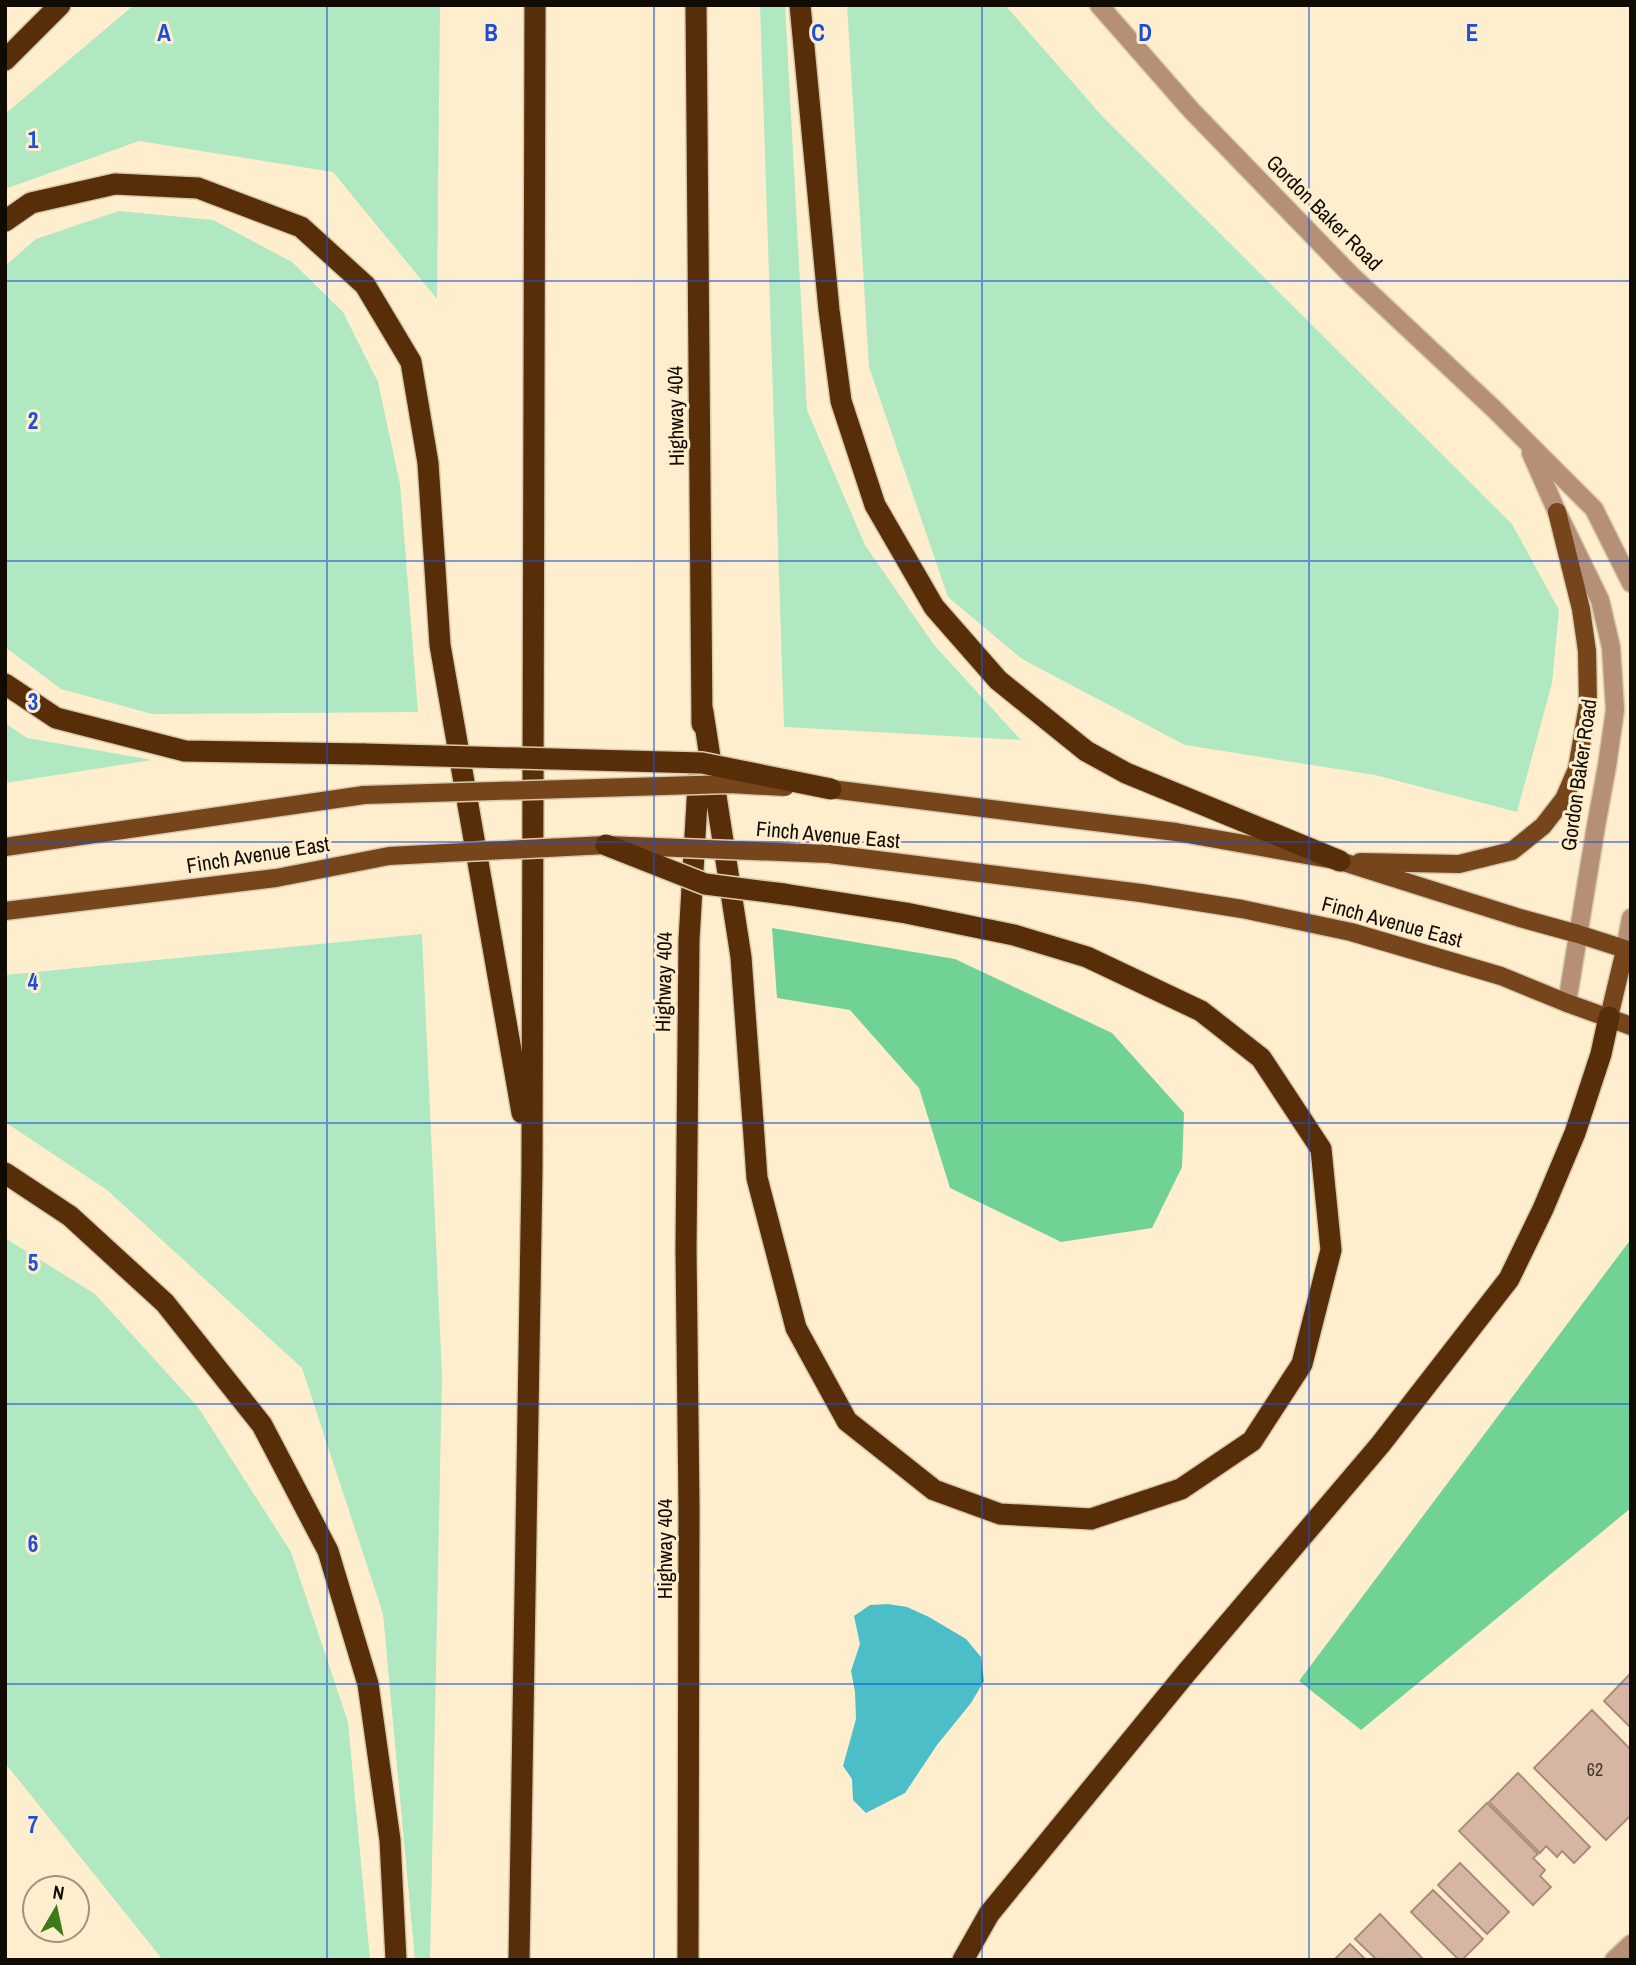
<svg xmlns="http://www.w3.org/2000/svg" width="1636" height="1965" viewBox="0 0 1636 1965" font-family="'Archivo Narrow',sans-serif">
<rect width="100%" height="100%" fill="#ffeece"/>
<!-- green -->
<g fill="#afe8c1">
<path d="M 134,5 L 440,5 L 437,299 L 333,172 L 139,141 L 5,189 L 5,114 Z"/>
<path d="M 760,5 L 785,5 L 807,410 L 865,545 L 934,645 L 1021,740 L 784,727 Z"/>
<path d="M 847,5 L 1005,5 L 1103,117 L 1512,524 L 1559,610 L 1552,683 L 1517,812 L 1375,775 L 1185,745 L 1022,659 L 948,597 L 869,367 Z"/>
<path d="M 119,211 L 213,220 L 292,262 L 343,312 L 378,382 L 400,484 L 418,712 L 152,714 L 61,689 L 5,647 L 5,266 L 36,239 Z"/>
<path d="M 5,723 L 27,738 L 152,760 L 5,783 Z"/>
<path d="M 422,934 L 442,1375 L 430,1960 L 415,1960 L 383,1614 L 302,1368 L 107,1190 L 5,1122 L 5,975 Z"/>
<path d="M 5,1238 L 95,1294 L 198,1407 L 291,1552 L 348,1722 L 370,1960 L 163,1960 L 5,1763 Z"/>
</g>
<!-- forest -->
<g fill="#70d294">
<path d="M 772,928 L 955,959 L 1112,1033 L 1184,1113 L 1182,1167 L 1152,1228 L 1061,1242 L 950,1188 L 919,1088 L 850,1010 L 777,998 Z"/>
<path d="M 1631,1239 L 1631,1508 L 1361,1730 L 1299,1681 Z"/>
</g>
<!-- water -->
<path fill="#4bbec8" d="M 888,1604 L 907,1607 L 929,1617 L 966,1639 L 981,1657 L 984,1681 L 971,1703 L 937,1745 L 905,1793 L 866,1813 L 853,1800 L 852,1779 L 843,1766 L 856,1719 L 855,1692 L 851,1671 L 860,1644 L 854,1616 L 870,1605 Z"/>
<!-- building -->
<g fill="#d6b5a3" stroke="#ac8c7b" stroke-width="2">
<path d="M 1631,1673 L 1631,1728 L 1604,1701 Z"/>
<path d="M 1592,1710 L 1631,1750 L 1631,1815 L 1606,1840 L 1534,1768 Z"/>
<path d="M 1518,1773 L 1590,1847 L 1574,1863 L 1562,1851 L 1557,1857 L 1546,1846 L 1540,1853 L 1489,1802 Z"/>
<path d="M 1487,1803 L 1538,1854 L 1533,1858 L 1545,1870 L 1540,1876 L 1551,1887 L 1533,1905 L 1459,1831 Z"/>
<path d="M 1460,1863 L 1509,1912 L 1487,1934 L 1438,1885 Z"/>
<path d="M 1433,1890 L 1483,1939 L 1462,1960 L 1459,1960 L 1411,1912 Z"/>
<path d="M 1380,1914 L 1424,1960 L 1377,1960 L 1355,1939 Z"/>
<path d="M 1350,1944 L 1366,1960 L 1334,1960 Z"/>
</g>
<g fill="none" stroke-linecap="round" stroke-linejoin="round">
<defs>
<g id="minor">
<path d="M 1099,5 L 1191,110 L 1350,274 L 1494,409 L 1594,509 L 1631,583"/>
<path d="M 1531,453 L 1557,512 L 1600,600 L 1611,647 L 1615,710 L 1607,766 L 1596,826 L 1567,1003"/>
<path d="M 1625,950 L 1631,918"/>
<path d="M 1614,1960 L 1631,1944"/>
</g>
<g id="major">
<path d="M 831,789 L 1176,832 L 1340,861 L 1520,918 L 1578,934 L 1631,951"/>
<path d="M 5,847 L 364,795"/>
<path d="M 829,854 L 1141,893 L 1242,909 L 1351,932 L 1501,976 L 1567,1003 L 1631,1026"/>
<path d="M 1360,862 L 1459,864 L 1512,851 L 1543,826 L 1564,799 L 1577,769 L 1588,705 L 1587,651 L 1581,609 L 1557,512"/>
<path d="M 5,911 L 276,878 L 389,856 L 445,853"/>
<path d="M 1609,1017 L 1625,950"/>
</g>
<g id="highway">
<path d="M 696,5 L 702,724"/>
<path d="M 800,5 L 829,310 L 841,401 L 875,505 L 934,607 L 998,680 L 1086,751 L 1126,773 L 1340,861"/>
<path d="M 5,60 L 60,5"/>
<path d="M 5,221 L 31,203 L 115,184 L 198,188 L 301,227 L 365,285 L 411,362 L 428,463 L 440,645 L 522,1113"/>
<path d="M 5,684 L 56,718 L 185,751 L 364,754"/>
<path d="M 703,712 L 741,957 L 757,1178 L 796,1328 L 847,1421 L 934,1490 L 1000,1514 L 1091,1519 L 1181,1489 L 1252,1441 L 1302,1364 L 1331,1250 L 1321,1149 L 1261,1058 L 1201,1011 L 1087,957 L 1014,935 L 906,913 L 784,894"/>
<path d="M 5,1173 L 70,1216 L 165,1303 L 262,1425 L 328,1551 L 368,1684 L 390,1840 L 396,1960"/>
<path d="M 519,1960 L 532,1170 L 535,5"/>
<path d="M 688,1960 L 689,1506 L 686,1249 L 689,940 L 699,767"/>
<path d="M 963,1960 L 989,1914 L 1187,1672 L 1380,1445 L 1509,1279 L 1543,1209 L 1575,1133 L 1601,1054 L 1609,1017"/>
</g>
</defs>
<!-- minor casing -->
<use href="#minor" stroke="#d9caae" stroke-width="21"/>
<!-- major casing -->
<use href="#major" stroke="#d9caae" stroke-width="21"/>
<!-- highway casing -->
<use href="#highway" stroke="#d9caae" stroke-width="24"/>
<!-- minor -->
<use href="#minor" stroke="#b59076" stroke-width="18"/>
<!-- major -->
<use href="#major" stroke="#76451b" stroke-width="18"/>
<!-- highway -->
<use href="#highway" stroke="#572e08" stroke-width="21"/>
<defs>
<g id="major-bridge">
<path d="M 364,795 L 729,784 L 785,787"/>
<path d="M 445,853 L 606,845 L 829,854"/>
</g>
<g id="highway-bridge">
<path d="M 364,754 L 702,763 L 831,789"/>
<path d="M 606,845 L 705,884 L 784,894"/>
</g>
</defs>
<!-- major-bridge casing -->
<use href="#major-bridge" stroke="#d9caae" stroke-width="21" stroke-linecap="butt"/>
<!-- highway-bridge casing -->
<use href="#highway-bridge" stroke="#d9caae" stroke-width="24" stroke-linecap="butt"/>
<!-- major-bridge -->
<use href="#major-bridge" stroke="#76451b" stroke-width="18"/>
<!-- highway-bridge -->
<use href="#highway-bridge" stroke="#572e08" stroke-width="21"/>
</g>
<!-- grid -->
<path fill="none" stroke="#1d4ed8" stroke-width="2" stroke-opacity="0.55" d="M 327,5 L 327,1960M 654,5 L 654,1960M 982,5 L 982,1960M 1309,5 L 1309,1960M 5,281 L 1631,281M 5,561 L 1631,561M 5,842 L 1631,842M 5,1123 L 1631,1123M 5,1404 L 1631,1404M 5,1684 L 1631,1684"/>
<g text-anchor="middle" stroke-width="6" stroke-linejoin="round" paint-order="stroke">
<!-- number labels -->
<g font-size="18" fill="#42362b">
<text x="1595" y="1776">62</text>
</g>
<!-- street labels -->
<g font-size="21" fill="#100b03" stroke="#ffeece">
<text transform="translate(1324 213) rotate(45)" y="7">Gordon Baker Road</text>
<text transform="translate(676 416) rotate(-91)" y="7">Highway 404</text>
<text transform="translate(1579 775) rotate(-82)" y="7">Gordon Baker Road</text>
<text transform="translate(828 835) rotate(5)" y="7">Finch Avenue East</text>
<text transform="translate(258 855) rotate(-9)" y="7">Finch Avenue East</text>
<text transform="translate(1392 922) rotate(15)" y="7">Finch Avenue East</text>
<text transform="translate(664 982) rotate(-89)" y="7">Highway 404</text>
<text transform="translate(665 1549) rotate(-90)" y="7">Highway 404</text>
</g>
</g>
<g font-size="23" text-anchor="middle" font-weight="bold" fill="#1d4ed8" stroke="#ffeece" stroke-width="6" stroke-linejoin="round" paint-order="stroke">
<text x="164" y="41">A</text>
<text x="491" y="41">B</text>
<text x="818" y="41">C</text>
<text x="1145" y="41">D</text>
<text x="1472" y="41">E</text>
<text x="33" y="148">1</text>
<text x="33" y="429">2</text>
<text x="33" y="710">3</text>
<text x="33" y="990">4</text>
<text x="33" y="1271">5</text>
<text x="33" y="1552">6</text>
<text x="33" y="1833">7</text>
</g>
<!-- border -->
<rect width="1636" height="1965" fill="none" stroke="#100b03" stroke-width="14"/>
<!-- north arrow -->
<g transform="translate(56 1909) rotate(9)"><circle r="33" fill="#ffeece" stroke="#9f937d" stroke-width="2"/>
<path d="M0-5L12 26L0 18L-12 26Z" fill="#3c7b18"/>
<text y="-10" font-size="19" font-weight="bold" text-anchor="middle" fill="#100b03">N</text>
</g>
</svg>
